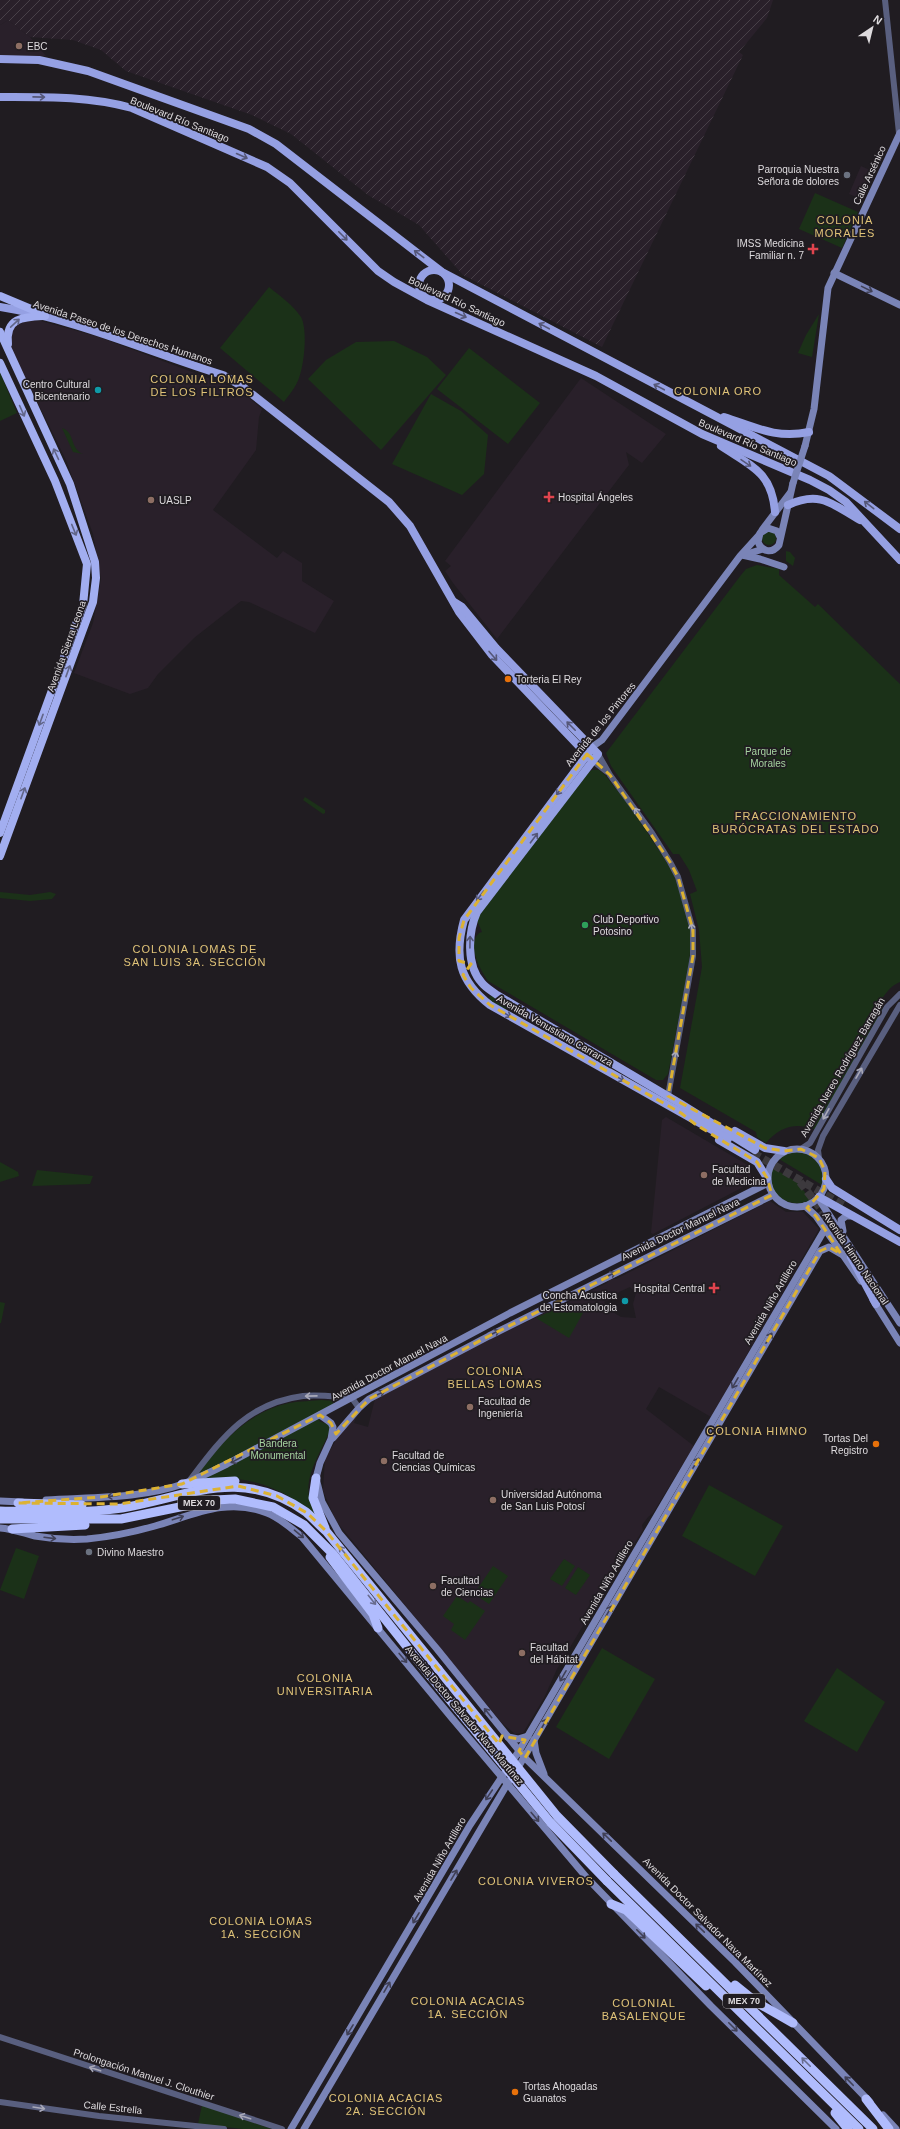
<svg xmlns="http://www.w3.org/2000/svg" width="900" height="2129" viewBox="0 0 900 2129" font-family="Helvetica,sans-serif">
<defs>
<pattern id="industrial-furrows" width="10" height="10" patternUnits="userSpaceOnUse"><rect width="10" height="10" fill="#29202a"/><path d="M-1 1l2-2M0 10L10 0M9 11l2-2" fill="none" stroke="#484048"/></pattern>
</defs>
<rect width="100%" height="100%" fill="#201c21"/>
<!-- built -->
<g fill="#29202a" fill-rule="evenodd">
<path d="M 8,20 L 30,37 L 46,56 L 0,56 L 0,25 Z"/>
<path d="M 861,166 L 874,172 L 861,199 L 849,194 Z"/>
<path d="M 24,319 L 41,321 L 99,337 L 240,390 L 262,409 L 259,417 L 256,450 L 213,510 L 277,558 L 283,551 L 302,563 L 302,581 L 334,601 L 315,633 L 249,602 L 241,601 L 194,638 L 158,674 L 148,688 L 130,694 L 74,673 L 93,623 L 101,579 L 93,534 L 66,460 L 13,353 L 10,337 L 12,329 Z"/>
<path d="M 581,378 L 666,434 L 642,463 L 626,452 L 629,465 L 625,470 L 497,639 L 453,583 L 445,571 L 451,566 L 445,561 Z"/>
<path d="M 666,1117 L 751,1167 L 751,1183 L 653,1234 L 651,1233 L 662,1120 Z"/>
<path d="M 770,1201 L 786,1212 L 803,1212 L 819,1229 L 711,1417 L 659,1387 L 646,1409 L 694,1446 L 653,1513 L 648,1517 L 642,1525 L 643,1530 L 634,1544 L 632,1544 L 557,1669 L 544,1698 L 523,1733 L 515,1734 L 501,1722 L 336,1521 L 323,1491 L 325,1459 L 339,1435 L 358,1413 L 354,1423 L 368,1427 L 375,1399 L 468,1350 L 597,1288 L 607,1283 L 610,1279 L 616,1279 ZM 630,1287 L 636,1293 L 633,1304 L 636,1318 L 621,1317 L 611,1311 L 604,1302 L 616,1297 L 619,1292 Z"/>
</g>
<!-- industrial -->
<path fill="url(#industrial-furrows)" d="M 0,0 L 773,0 L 767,18 L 739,52 L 743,55 L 602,347 L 463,275 L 419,225 L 368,195 L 291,134 L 252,115 L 126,71 L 101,50 L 73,40 L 30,37 L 8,20 L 0,25 Z"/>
<!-- green -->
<g fill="#1b3118">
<path d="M 815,193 L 858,212 L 842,248 L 799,229 Z"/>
<path d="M 269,287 C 280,296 293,305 301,317 C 308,330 304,365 299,378 C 296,387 289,395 284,402 L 220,348 Z"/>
<path d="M 819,314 L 812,357 L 798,353 L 806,335 Z"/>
<path d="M 394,341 L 427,357 L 446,375 L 381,450 L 308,379 L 326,360 L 356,342 Z"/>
<path d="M 469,348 L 540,403 L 508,444 L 437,389 Z"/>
<path d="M 0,372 L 17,413 L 0,421 Z"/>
<path d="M 431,394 L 461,411 L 488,435 L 484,474 L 462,495 L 392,464 Z"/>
<path d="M 62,428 C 75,432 70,449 83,454 L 73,452 Z"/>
<circle cx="769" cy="538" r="7"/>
<path d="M 786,551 L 790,552 L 795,558 L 793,566 L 786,561 Z"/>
<path d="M 757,565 L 779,569 L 779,575 L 815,607 L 818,604 L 900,684 L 900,982 C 890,986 884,995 879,1004 L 883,1009 L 815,1129 C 795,1122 779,1127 766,1143 L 757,1137 L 756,1132 L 680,1088 L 702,967 L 699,930 L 690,894 L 697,891 L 689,870 L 679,854 L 673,854 L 611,766 L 606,753 L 741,575 L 746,569 Z"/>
<path d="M 592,770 L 599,770 L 605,775 L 632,809 L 664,858 L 674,875 L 689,921 L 691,939 L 689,965 L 668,1074 L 663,1080 L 656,1080 L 488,981 C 481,971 466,945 479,933 L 482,932 L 476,918 L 585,775 Z"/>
<path d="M 305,797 L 325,810 L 325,813 L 323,814 L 303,800 Z"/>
<path d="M 0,892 L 30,895 L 50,892 L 56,894 L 52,899 L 30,901 L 0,898 Z"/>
<path d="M 494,995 L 509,1004 L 510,1008 L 505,1009 L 490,1001 L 489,997 Z"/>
<path d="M 800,1151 C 816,1156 826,1168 822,1185 L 779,1159 L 786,1154 Z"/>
<path d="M 0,1162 L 18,1172 L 19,1176 L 0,1182 Z"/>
<path d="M 773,1168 L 797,1182 L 811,1200 C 789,1212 759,1189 773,1168 Z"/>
<path d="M 37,1170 L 93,1176 L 90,1184 L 32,1186 Z"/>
<path d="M 0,1302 L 5,1303 L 1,1323 L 0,1323 Z"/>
<path d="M 566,1304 L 583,1313 L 569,1338 L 536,1318 Z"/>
<path d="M 322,1400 L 335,1401 L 319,1421 L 329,1425 L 330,1430 C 322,1451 305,1473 309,1497 C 311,1506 317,1515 321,1523 C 300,1499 270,1483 238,1479 C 223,1477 206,1481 192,1482 C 216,1447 245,1413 289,1403 C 300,1401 312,1401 322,1400 Z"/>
<path d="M 709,1485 L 783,1526 L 755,1576 L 682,1536 Z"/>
<path d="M 16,1548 L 39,1556 L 24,1599 L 0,1590 Z"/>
<path d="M 564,1559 L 575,1566 L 562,1586 L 550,1579 Z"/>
<path d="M 493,1566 L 508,1576 L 489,1604 L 474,1594 Z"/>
<path d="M 578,1567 L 590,1575 L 576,1595 L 565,1588 Z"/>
<path d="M 457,1596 L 468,1603 L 470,1601 L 485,1611 L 465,1640 L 451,1630 L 454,1624 L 443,1616 Z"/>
<path d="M 602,1648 L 655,1679 L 609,1759 L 556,1727 Z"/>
<path d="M 837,1668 L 885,1702 L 857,1752 L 804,1721 Z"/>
<path d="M 202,2105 L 272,2129 L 243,2129 L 198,2124 Z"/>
</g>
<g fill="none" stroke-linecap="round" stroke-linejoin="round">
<!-- primary-tunnel -->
<g stroke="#3c393d" stroke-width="8" stroke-dasharray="8 4" stroke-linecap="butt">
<path d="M 753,1153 L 843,1205"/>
<path d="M 800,1182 L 820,1208 L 851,1257"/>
</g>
<!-- tertiary -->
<g stroke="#595f7f" stroke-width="6">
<path d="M 885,0 L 899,133"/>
<path d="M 598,754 L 610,775 L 652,833 L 670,862 L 678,877 L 693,930 L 693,956 L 668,1096"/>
<path d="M 593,761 L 607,772"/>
<path d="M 801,1149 L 810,1143 L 887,1007 L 900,994"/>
<path d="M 819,1158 L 818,1150 L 823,1136 L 900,1005"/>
<path d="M 190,1480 C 222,1438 247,1403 303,1396 C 319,1394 336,1397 352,1398 L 359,1408"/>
<path d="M 0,2037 L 282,2129"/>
<path d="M 0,2102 L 99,2116 L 224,2129"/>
</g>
<!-- secondary -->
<g stroke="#7a84b7" stroke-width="7">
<path d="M 834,273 L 900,305"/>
<path d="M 805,446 L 814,409 L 828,288 L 900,133"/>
<path d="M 762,530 L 790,493"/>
<path d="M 780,537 L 777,531 L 768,528 L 760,533 L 758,542 C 762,552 772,554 779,545 L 793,483"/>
<path d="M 742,555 L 760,559 L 784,567"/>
<path d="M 744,555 L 763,549"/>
<path d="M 592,747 L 602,740 L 740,556 L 759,535"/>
<circle cx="797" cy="1178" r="29"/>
<path d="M 818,1198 L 900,1323"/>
<path d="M 805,1206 L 816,1216 L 861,1281"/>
<path d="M 843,1231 L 841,1220 L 846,1216 L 853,1216"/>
<path d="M 873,1300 L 900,1343"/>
<path d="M 320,1415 L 331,1423 L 333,1427 L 331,1439 L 320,1463 L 316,1478 L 322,1502 L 339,1533 L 437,1649 L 525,1758 L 735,1962 L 870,2102"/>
<path d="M 333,1438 L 359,1408 L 369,1399 L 489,1336 L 773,1195"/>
<path d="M 46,1500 C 91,1497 140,1499 183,1484 C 198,1478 213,1471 227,1464 L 510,1313 L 768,1183"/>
<path d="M 0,1501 L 22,1502"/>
<path d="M 0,1528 C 13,1529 23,1533 35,1536 C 52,1539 70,1540 87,1539 C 109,1537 134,1532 155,1526 C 193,1515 227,1497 267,1513 C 280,1518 291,1528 302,1537 L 451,1717 L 587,1878 L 711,2006 L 836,2129"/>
<path d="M 508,1737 L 518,1739 L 528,1736"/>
<path d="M 534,1740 L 536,1753 L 544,1774"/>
<path d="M 516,1771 L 820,1251 L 829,1247 L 841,1254"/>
<path d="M 883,2115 L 896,2129"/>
<path d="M 291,2129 L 470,1825 L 519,1751 L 825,1229"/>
<path d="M 304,2129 L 509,1781"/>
</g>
<!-- primary -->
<g stroke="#95a0e3" stroke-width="8">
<path d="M 0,59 L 39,60 L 88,71 L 249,129 L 276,144 L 442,272 L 829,476 L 900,529"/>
<path d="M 0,97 C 45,97 88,96 132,108 L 267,167 L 290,183 L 378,271 L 394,282 L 427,300 L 596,376 L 702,434 L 810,480 L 829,490 L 846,502 L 900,560"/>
<circle cx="434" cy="285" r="15"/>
<path d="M 0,307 C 76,319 149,352 223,375 L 243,387 L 389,502 L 410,526 L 459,612 L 492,655 L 593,761"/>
<path d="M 724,417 C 755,427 776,439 809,432"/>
<path d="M 721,446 C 751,466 772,472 775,512"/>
<path d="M 788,505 C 821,490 833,505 860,520"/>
<path d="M 454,602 L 462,607 L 496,648 L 598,754 L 477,912 C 468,932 466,966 482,983 C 486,988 492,991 497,995 L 681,1104 L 755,1150"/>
<path d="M 590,751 L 464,920 C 454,957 459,981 490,1005 L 728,1139"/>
<path d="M 735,1131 L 765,1148 L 784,1151"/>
<path d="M 719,1140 L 757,1162 L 767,1178"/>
<path d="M 826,1179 L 832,1188 L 900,1230"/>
<path d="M 819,1197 L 900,1242"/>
<path d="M 851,1257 L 876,1304"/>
</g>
<!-- trunk -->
<g stroke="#a2aef0" stroke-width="8">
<path d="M 0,296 L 43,314"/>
<path d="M 0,332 L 70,484 L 95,562 L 96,578 L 93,602 L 0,856"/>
<path d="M 8,344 C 5,317 24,317 45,316"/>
<path d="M 0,363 L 55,481 L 87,564 L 83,605 L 0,833"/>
</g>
<!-- motorway -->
<g stroke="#b0bcfd" stroke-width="9">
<path d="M 316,1478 L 313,1498 L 325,1528"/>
<path d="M 182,1484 L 235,1481"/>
<path d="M 18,1503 L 82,1505"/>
<path d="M 0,1511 C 40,1512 82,1514 122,1508 C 190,1496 241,1466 306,1512 C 313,1518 319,1525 326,1531 L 438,1669"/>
<path d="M 0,1519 L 121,1519 L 214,1500 L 235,1499 L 273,1507 L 304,1525 L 334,1555 L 431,1677"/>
<path d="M 12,1529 L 85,1525"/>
<path d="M 330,1557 L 373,1614 L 378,1628"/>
<path d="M 614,1874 L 873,2129"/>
<path d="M 607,1881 L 859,2129"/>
<path d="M 611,1904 L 626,1910 L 706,1986"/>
<path d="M 735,1985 L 756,2002 L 793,2023"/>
<path d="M 866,2099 L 889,2129"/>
<path d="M 835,2113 L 848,2129"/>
</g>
<!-- secondary-bridge -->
<path stroke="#7a84b7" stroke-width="7" d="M 793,483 L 805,446"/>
<!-- motorway-bridge -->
<g stroke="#b0bcfd" stroke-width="9">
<path d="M 438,1669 L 557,1816 L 614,1874"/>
<path d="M 431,1677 L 550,1822 L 607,1881"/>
</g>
</g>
<!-- one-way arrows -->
<defs><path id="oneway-shaft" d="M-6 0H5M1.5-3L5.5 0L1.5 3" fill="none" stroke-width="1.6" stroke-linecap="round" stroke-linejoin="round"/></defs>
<g stroke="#555778">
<use href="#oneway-shaft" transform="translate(39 97) rotate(1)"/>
<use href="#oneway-shaft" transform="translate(242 156) rotate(24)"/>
<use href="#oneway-shaft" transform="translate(343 236) rotate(45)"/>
<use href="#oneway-shaft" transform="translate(419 254) rotate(-143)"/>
<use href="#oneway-shaft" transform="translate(461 315) rotate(24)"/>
<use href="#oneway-shaft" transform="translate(544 326) rotate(-152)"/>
<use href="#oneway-shaft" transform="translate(659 387) rotate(-152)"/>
<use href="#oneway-shaft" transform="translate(746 463) rotate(34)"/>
<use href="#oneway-shaft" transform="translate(869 505) rotate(-142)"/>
<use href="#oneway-shaft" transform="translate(493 656) rotate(49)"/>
<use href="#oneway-shaft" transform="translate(571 726) rotate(-135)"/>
<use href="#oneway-shaft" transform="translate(560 790) rotate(127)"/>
<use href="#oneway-shaft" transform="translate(534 838) rotate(-53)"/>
<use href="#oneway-shaft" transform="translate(480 896) rotate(127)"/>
<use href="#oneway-shaft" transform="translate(470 942) rotate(-89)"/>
<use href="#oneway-shaft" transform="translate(506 1014) rotate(30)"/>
<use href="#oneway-shaft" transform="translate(619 1078) rotate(29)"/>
</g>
<g stroke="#404056">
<use href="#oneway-shaft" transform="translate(867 289) rotate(26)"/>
<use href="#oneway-shaft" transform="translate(610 1275) rotate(-27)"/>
<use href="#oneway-shaft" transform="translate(494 1333) rotate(-27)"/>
<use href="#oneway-shaft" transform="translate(769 1338) rotate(-60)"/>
<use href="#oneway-shaft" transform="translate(735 1383) rotate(120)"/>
<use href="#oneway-shaft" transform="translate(379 1394) rotate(-28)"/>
<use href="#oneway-shaft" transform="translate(236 1460) rotate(152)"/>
<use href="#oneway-shaft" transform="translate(696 1463) rotate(-59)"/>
<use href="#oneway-shaft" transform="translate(113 1496) rotate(173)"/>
<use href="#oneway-shaft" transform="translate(178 1518) rotate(-18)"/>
<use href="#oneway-shaft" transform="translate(299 1534) rotate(40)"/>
<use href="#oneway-shaft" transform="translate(50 1538) rotate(7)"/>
<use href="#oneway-shaft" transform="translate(609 1611) rotate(-60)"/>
<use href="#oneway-shaft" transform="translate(403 1658) rotate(50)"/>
<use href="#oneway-shaft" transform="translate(563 1676) rotate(120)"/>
<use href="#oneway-shaft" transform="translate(488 1713) rotate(-129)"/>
<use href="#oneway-shaft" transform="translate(544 1724) rotate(-60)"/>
<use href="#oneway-shaft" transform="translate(489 1795) rotate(124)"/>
<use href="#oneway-shaft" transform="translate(535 1817) rotate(50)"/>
<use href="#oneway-shaft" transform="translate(607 1837) rotate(-136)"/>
<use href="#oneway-shaft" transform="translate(454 1875) rotate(-59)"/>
<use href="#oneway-shaft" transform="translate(416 1918) rotate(121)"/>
<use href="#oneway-shaft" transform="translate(700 1928) rotate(-136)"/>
<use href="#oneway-shaft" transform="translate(641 1934) rotate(45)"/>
<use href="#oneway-shaft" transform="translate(387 1987) rotate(-60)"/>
<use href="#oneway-shaft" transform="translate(733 2027) rotate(45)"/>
<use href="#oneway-shaft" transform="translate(350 2030) rotate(121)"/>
<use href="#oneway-shaft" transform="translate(849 2081) rotate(-134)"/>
</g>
<g stroke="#616588">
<use href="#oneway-shaft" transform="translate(15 323) rotate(-43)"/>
<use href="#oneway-shaft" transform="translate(22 411) rotate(66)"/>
<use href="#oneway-shaft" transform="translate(56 454) rotate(-115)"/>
<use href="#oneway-shaft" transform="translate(74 530) rotate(68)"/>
<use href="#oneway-shaft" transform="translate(68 671) rotate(-70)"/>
<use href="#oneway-shaft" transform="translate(41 720) rotate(110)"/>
<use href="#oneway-shaft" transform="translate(23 793) rotate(-70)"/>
</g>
<g stroke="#a9a9b8">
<use href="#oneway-shaft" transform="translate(638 813) rotate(-125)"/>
<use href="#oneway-shaft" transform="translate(692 929) rotate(-99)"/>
<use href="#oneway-shaft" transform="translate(675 1057) rotate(-79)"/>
<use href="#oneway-shaft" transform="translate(859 1073) rotate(-60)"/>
<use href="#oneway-shaft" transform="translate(826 1114) rotate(119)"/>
<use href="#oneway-shaft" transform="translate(311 1396) rotate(179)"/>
<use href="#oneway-shaft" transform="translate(95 2069) rotate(-162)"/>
<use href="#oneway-shaft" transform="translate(39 2108) rotate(9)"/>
<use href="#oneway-shaft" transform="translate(245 2117) rotate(-162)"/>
</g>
<g stroke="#686c8f">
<use href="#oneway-shaft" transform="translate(343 1551) rotate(-130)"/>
<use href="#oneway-shaft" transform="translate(372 1600) rotate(51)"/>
<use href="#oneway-shaft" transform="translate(806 2062) rotate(-135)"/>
</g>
<!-- marked area -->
<path fill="none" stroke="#dcb233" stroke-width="3" stroke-dasharray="8 5" stroke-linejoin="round" d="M 587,754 L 610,775 L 670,862 L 678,877 L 693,930 L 693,956 L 668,1096 L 765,1148 L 784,1151 L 801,1149 L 819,1158 L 825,1171 L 824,1189 L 807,1208 L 816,1216 L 841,1254 L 829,1247 L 820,1251 L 525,1758 L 519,1751 L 525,1740 L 502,1736 L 499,1744 L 326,1531 L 307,1513 L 277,1496 L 238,1486 L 119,1504 L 18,1503 L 101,1497 L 182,1484 L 320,1415 L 331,1423 L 336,1434 L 369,1399 L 489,1336 L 772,1195 L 767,1178 L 757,1162 L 695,1124 L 681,1113 L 490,1005 L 471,988 L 463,975 L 471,964 L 459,961 L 459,938 L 464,920 Z"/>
<!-- markers -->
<g fill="#8d6e63" stroke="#201c21" stroke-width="1.5">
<circle cx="19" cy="46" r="4"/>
<circle cx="151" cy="500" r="4"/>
<circle cx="704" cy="1175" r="4"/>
<circle cx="470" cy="1407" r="4"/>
<circle cx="384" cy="1461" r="4"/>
<circle cx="493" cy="1500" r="4"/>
<circle cx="433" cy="1586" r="4"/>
<circle cx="522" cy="1653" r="4"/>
</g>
<g fill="#6b7280" stroke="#201c21" stroke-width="1.5">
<circle cx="847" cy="175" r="4"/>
<circle cx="89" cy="1552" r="4"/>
</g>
<g fill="#e0444e" stroke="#201c21" stroke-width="1.5">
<path d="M811 243h4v4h4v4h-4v4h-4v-4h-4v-4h4z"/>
<path d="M547 491h4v4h4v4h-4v4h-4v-4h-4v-4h4z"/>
<path d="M712 1282h4v4h4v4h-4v4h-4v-4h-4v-4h4z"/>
</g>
<g fill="#0f9aa8" stroke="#201c21" stroke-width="1.5">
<circle cx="98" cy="390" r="4"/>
<circle cx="625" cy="1301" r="4"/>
</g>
<g fill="#e8710a" stroke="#201c21" stroke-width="1.5">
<circle cx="508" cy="679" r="4"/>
<circle cx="876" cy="1444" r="4"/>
<circle cx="515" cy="2092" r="4"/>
</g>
<circle fill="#2e9e5b" stroke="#201c21" stroke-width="1.5" cx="585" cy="925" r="4"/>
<g text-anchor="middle" stroke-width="3.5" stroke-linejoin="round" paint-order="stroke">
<!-- shield labels -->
<g fill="#201c21" stroke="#a5a2a5" stroke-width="1">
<rect x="178" y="1496" width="42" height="14" rx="3"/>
<rect x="723" y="1994" width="42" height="14" rx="3"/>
</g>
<g font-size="9" font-weight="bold" fill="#dedbde">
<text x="199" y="1506">MEX 70</text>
<text x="744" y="2004">MEX 70</text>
</g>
<!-- poi labels -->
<g font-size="10" fill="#dedbde" stroke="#201c21" text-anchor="start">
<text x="27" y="50">EBC</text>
<text x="839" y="173" text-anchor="end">Parroquia Nuestra<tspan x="839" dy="12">Señora de dolores</tspan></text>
<text x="804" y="247" text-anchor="end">IMSS Medicina<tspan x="804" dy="12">Familiar n. 7</tspan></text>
<text x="90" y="388" text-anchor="end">Centro Cultural<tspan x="90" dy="12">Bicentenario</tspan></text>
<text x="558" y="501">Hospital Ángeles</text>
<text x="159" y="504">UASLP</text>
<text x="516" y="683">Torteria El Rey</text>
<text x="593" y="923">Club Deportivo<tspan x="593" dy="12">Potosino</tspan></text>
<text x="712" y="1173">Facultad<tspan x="712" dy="12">de Medicina</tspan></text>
<text x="705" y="1292" text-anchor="end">Hospital Central</text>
<text x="617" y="1299" text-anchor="end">Concha Acustica<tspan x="617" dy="12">de Estomatologia</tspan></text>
<text x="478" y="1405">Facultad de<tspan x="478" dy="12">Ingeniería</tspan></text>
<text x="868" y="1442" text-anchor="end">Tortas Del<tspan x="868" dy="12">Registro</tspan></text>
<text x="392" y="1459">Facultad de<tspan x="392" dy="12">Ciencias Químicas</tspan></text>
<text x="501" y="1498">Universidad Autónoma<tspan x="501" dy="12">de San Luis Potosí</tspan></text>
<text x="97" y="1556">Divino Maestro</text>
<text x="441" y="1584">Facultad<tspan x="441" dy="12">de Ciencias</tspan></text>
<text x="530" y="1651">Facultad<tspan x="530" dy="12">del Hábitat</tspan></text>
<text x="523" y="2090">Tortas Ahogadas<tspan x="523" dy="12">Guanatos</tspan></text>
</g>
<!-- street labels -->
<g font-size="10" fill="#dedbde" stroke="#201c21">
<text transform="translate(180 119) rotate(22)" y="4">Boulevard Río Santiago</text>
<text transform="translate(869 175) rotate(-65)" y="4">Calle Arsénico</text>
<text transform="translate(457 301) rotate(25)" y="4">Boulevard Río Santiago</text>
<text transform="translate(123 332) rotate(18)" y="4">Avenida Paseo de los Derechos Humanos</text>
<text transform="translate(748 442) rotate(23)" y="4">Boulevard Río Santiago</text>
<text transform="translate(66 646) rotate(-70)" y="4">Avenida Sierra Leona</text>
<text transform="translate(600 724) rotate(-51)" y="4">Avenida de los Pintores</text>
<text transform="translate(555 1030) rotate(30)" y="4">Avenida Venustiano Carranza</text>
<text transform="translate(842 1067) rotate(-60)" y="4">Avenida Nereo Rodríguez Barragán</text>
<text transform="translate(680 1229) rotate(-26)" y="4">Avenida Doctor Manuel Nava</text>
<text transform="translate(856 1258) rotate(56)" y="4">Avenida Himno Nacional</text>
<text transform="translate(770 1302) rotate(-60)" y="4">Avenida Niño Artillero</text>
<text transform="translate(389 1367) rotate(-28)" y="4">Avenida Doctor Manuel Nava</text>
<text transform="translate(606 1582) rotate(-60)" y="4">Avenida Niño Artillero</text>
<text transform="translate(465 1715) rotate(50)" y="4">Avenida Doctor Salvador Nava Martínez</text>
<text transform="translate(439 1859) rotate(-60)" y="4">Avenida Niño Artillero</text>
<text transform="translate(708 1922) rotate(45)" y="4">Avenida Doctor Salvador Nava Martínez</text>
<text transform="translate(144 2074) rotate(18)" y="4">Prolongación Manuel J. Clouthier</text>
<text transform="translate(113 2107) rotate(6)" y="4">Calle Estrella</text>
</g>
<!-- park labels -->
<g font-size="10" fill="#a5d29f" stroke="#201c21">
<text x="768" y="755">Parque de<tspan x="768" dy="12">Morales</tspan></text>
<text x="278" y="1447">Bandera<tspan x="278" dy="12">Monumental</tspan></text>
</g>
<!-- neighbourhood labels -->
<g font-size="11" letter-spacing="1" fill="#e0c378" stroke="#201c21">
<text x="845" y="224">COLONIA<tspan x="845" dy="13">MORALES</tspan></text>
<text x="202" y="383">COLONIA LOMAS<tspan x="202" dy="13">DE LOS FILTROS</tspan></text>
<text x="718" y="395">COLONIA ORO</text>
<text x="796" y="820">FRACCIONAMIENTO<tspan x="796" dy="13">BURÓCRATAS DEL ESTADO</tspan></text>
<text x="195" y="953">COLONIA LOMAS DE<tspan x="195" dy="13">SAN LUIS 3A. SECCIÓN</tspan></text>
<text x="495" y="1375">COLONIA<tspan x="495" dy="13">BELLAS LOMAS</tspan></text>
<text x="757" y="1435">COLONIA HIMNO</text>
<text x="325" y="1682">COLONIA<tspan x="325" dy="13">UNIVERSITARIA</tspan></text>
<text x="536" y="1885">COLONIA VIVEROS</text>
<text x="261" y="1925">COLONIA LOMAS<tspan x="261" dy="13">1A. SECCIÓN</tspan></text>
<text x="468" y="2005">COLONIA ACACIAS<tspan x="468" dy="13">1A. SECCIÓN</tspan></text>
<text x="644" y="2007">COLONIAL<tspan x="644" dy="13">BASALENQUE</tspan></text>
<text x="386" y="2102">COLONIA ACACIAS<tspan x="386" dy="13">2A. SECCIÓN</tspan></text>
</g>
</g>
<!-- north arrow -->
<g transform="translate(872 28) rotate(35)" stroke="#201c21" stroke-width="3" paint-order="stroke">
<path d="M0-3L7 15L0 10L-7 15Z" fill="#dedbde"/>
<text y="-6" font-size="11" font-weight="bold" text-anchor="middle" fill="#dedbde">N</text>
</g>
</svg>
